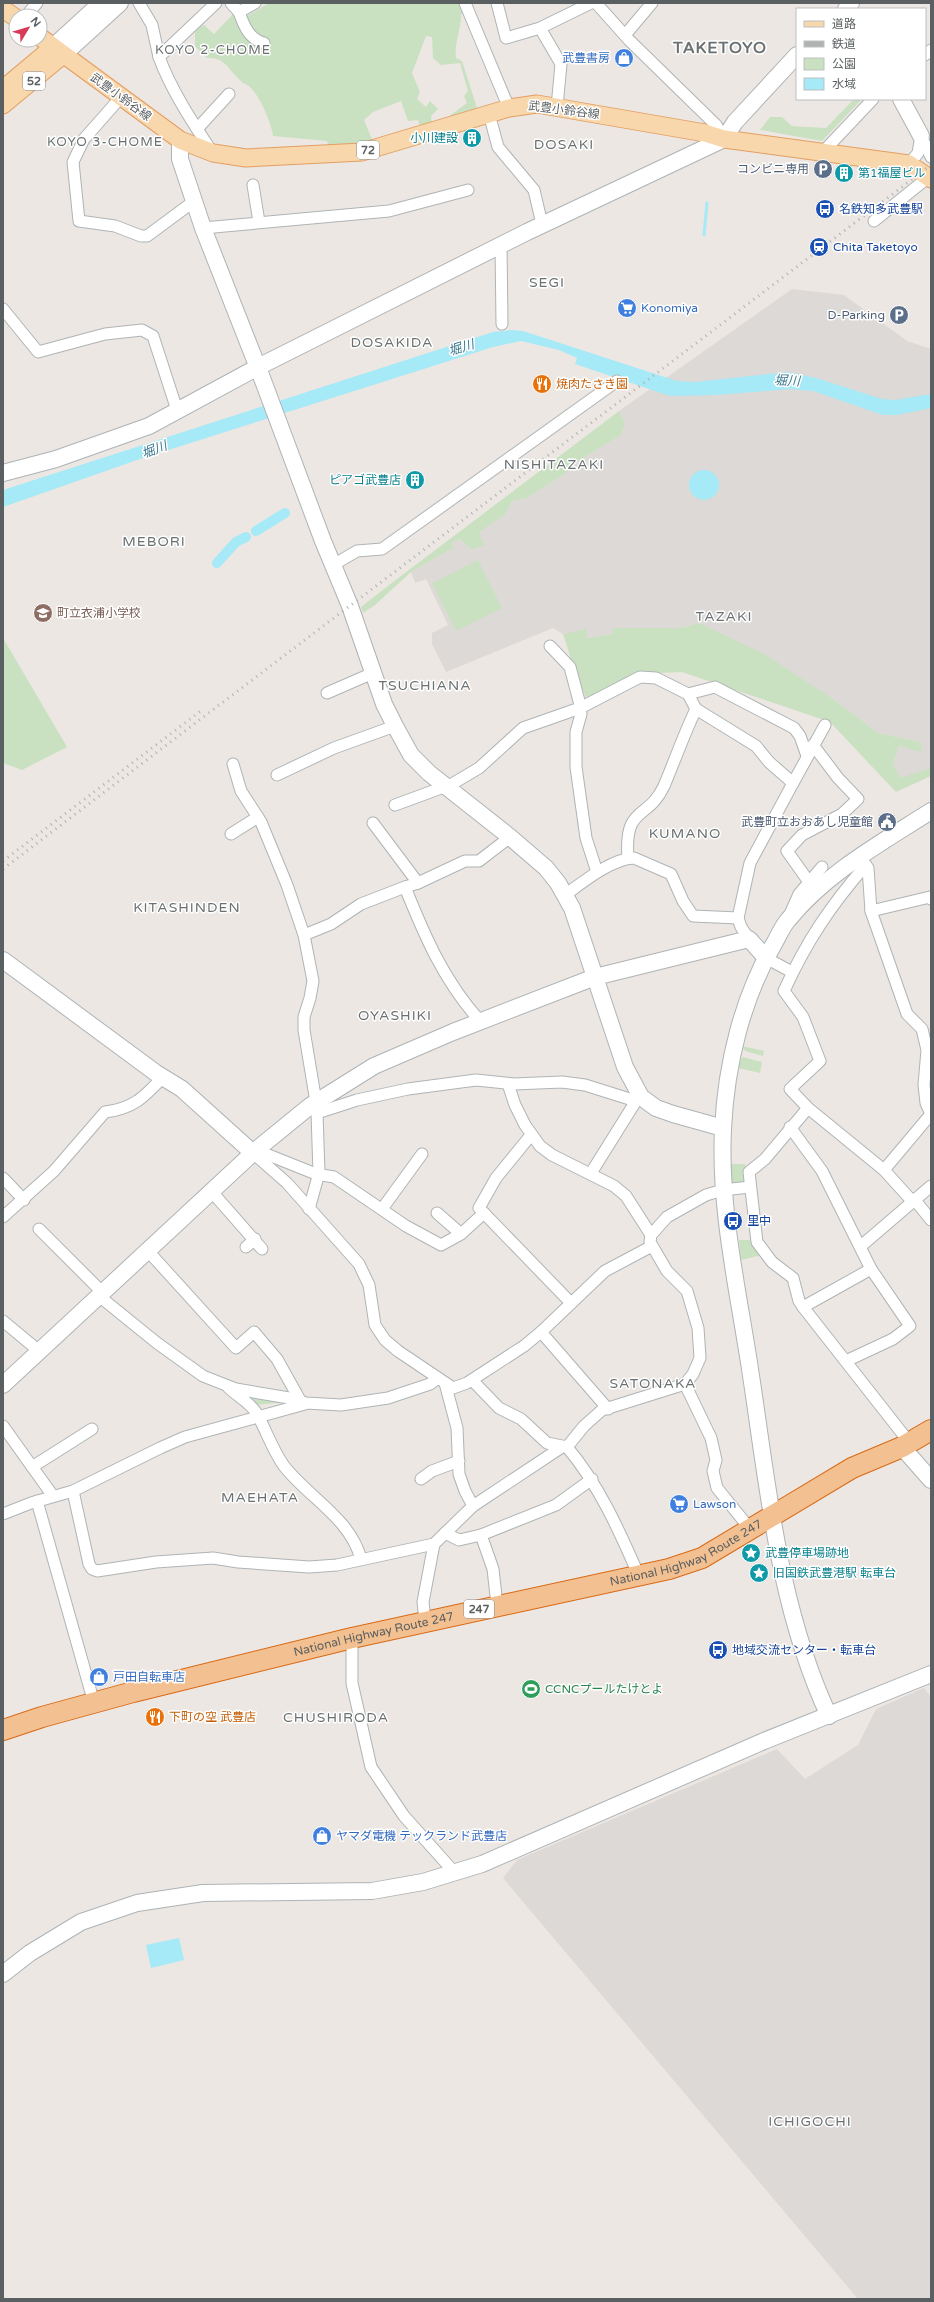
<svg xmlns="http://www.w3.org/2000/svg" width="934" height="2302" viewBox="0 0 934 2302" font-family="'Varela Round','Noto Sans JP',sans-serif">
<rect width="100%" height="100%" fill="#ece7e2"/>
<!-- industrial -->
<g fill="#ddd9d6">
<path d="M 792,289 L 844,295 L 907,341 L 931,349 L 931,768 L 900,779 L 893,763 L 899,746 L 921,751 L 920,742 L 878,733 L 833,699 L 699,623 L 681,628 L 613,628 L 613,634 L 587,638 L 586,630 L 563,634 L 553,628 L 446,672 L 432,644 L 432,633 L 448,625 L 426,579 L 415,583 L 411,572 L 453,548 L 452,542 L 460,539 L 472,550 L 483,545 L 478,532 L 506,514 L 512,501 L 527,498 L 566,473 L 570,466 L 621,435 L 625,423 L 619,411 Z"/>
<path d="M 924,1688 L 931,1697 L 931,2299 L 858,2299 L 503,1878 L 517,1860 L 777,1749 L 805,1779 L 858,1745 L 876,1709 Z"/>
</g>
<!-- green -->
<g fill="#c9e1c0">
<path d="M 269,3 L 462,3 L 465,11 L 461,15 C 461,31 454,43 456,58 L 462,61 L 478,111 L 450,121 L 448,117 L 467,103 L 464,96 L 468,91 L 460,63 L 441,65 L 433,58 L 432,37 L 426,36 L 412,73 L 420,92 L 417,99 L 426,107 L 430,101 L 438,109 L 431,116 L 432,125 L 421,129 L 418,120 L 408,121 L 401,101 L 373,112 L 364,120 L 373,142 L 329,149 L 327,141 L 273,136 C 271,122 260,96 249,86 C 246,84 243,84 241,81 C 228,70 226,57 207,58 L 195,46 L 195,28 L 204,25 L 214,34 L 235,12 L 244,18 Z"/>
<path d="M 854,99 L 862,99 L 822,141 L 760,130 L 770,117 L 782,117 L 792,126 L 826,128 Z"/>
<path d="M 619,411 L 625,423 L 621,435 L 570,466 L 566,473 L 527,498 L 512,501 L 506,514 L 479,532 L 484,545 L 472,550 L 460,539 L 452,542 L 453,548 L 411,572 L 375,605 L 363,613 L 361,607 L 397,579 Z"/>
<path d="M 478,560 L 502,608 L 456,631 L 432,583 Z"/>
<path d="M 699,623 L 764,654 L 833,699 L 878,733 L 921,742 L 921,752 L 899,746 L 893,763 L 900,778 L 931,768 L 931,776 L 896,792 L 830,722 L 682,672 L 638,674 L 586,698 L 573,665 L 563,634 L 586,629 L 587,638 L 613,634 L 612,628 L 681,628 Z"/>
<path d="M 3,638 L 67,747 L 22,770 L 3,763 Z"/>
<path d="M 742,1046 L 764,1051 L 763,1056 L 745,1051 Z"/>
<path d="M 743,1057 L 762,1062 L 760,1073 L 738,1068 L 739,1061 Z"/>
<path d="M 730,1164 L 745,1164 L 746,1178 L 742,1183 L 733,1184 L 730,1181 Z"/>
<path d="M 739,1240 L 753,1240 L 762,1255 L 741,1260 Z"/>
<path d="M 244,1392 L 288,1402 L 254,1405 Z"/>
</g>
<!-- water -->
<g fill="#a6e9f7">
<path d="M 512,330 L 523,331 L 677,381 L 695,382 L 788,372 L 816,378 L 882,399 L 895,400 L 931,394 L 931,408 L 897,415 L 883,415 L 813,391 L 791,389 L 716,395 L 670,396 L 575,364 L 577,358 L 559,350 L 521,341 L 493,347 L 140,459 L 3,507 L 3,490 L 493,332 Z"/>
<circle cx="704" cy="485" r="15"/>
<path d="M 179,1938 L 184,1960 L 151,1968 L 146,1945 Z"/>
</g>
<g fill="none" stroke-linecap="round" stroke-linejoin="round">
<!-- stream -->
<path stroke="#a6e9f7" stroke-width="3" d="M 704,235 L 707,203"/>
<!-- canal -->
<g stroke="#a6e9f7" stroke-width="10">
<path d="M 256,531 L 285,513"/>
<path d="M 217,563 L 236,542 L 246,537"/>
</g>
<defs>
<g id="street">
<path d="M 139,3 L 152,25 L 159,57"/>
<path d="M 231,3 L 239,12 L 255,3"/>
<path d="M 465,3 L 509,108"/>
<path d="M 497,3 L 506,38 L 540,28 L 591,3"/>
<path d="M 596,3 L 629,40 L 716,125 L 724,139"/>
<path d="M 239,12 C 244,26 249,39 264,43"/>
<path d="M 26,16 L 37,3"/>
<path d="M 540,28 L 561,64 L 557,107"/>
<path d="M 625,35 L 652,3"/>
<path d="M 925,55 L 931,50"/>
<path d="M 121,97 L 84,139 L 73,162 L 79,221 L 115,226 L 141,236 L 147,236 L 193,202"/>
<path d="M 489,114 L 498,147 L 534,190 L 542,224"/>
<path d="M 197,129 L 229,94"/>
<path d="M 921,136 L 931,157"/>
<path d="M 212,152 C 193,123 171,90 159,57 L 216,3"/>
<path d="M 822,153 L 873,99"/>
<path d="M 909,164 L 918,153 L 921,136"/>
<path d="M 253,185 L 259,222"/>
<path d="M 874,221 L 931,175"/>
<path d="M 203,228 L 389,211 L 468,190"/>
<path d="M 501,245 L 502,324"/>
<path d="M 3,309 L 38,352 L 105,334 L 142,330 L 153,336 L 177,410"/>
<path d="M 333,565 L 357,551 L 382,549 L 617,381"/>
<path d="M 550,646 L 570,667 L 579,701 L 581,714 L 576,732 L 576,767 L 586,838 L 597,872"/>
<path d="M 327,693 L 373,673"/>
<path d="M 696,709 L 756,746 L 769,762 L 793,783 L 750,863 L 738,918 L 741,927 L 749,939"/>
<path d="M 233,764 L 241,791 L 261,822 L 287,885 L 304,935 L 313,981 L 310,998 L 304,1017 L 304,1030 L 316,1102"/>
<path d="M 277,775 L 334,748 L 395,726"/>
<path d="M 793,783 L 825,725"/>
<path d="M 395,805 L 452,784 L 479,768 L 523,728 L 580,708 L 640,677 L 656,678 L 688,694 L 715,687 L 794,728 L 800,736 L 807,756"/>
<path d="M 373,823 L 418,883 L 405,887 C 425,937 444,981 480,1021"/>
<path d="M 231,834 L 258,817"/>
<path d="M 628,858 C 624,804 648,821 664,786 C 675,760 684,734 696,709 L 688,694"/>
<path d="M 809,882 L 787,851 L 802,835 L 842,814 L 858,799 L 838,778 L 813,745"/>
<path d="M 418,883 L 465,861 L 479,861 L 510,837"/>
<path d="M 565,895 C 583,882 611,859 634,858 L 671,874 L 683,901 L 693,916 L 738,918"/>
<path d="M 871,911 L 930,897 L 931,899"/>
<path d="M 791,912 L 799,894 L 822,867"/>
<path d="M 304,935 L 331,924 L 361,904 L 405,887"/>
<path d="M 766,958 L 792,972"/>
<path d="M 508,1084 L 515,1105 L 525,1125 L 540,1146 L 552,1155 L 614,1186 L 626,1196 L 651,1235"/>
<path d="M 808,1108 L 765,1159 L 749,1172 L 757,1242 L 772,1262 L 793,1278 L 799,1301 L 803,1307 L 909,1442"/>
<path d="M 317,1113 L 357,1100 L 408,1089 L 476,1080 L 514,1084 L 562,1082 L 585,1085 L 636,1101 L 641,1097"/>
<path d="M 790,1127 L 822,1171 L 871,1269 L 910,1326 L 893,1339 L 846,1361"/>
<path d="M 531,1135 L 496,1178 L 479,1208 L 571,1303"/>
<path d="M 256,1150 L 316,1174 L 334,1177 L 406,1226 L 441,1245 L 461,1234 L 484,1213"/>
<path d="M 253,1153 L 287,1183 L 359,1264 L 369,1285 L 375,1325 L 385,1340 L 398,1351 L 453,1388 L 467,1383 L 524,1346 L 541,1332 L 605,1271 L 652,1246"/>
<path d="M 884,1170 L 931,1114"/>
<path d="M 591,1173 L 636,1101"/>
<path d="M 3,1178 L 24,1200"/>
<path d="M 212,1192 L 262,1249"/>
<path d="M 914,1199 L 931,1220"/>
<path d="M 912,1201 L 884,1170 L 808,1108 L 790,1089 L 820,1061 L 803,1017 L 784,991 C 806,942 831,905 866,865 L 868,868 L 871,911 L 907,1014 L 922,1029 L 927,1050 L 924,1085 L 926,1103 L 931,1114"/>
<path d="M 309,1209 L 319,1173 L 317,1113 L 312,1108"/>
<path d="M 382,1209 L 422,1154"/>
<path d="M 437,1213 L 461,1234"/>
<path d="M 3,1217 L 54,1171 L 105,1112 C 133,1109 144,1097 163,1077"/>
<path d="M 39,1229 L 103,1293"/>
<path d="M 861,1246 L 931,1186"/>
<path d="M 246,1247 L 255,1239"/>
<path d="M 148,1251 L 236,1348 L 254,1332 L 277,1359 L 301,1402"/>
<path d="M 99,1296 L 157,1343 L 203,1376 L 236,1389 L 289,1398 L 306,1403 L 341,1405 L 388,1398 L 430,1384 L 438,1378"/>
<path d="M 803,1307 L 871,1269"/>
<path d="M 3,1321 L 39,1351"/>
<path d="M 541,1332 L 608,1409"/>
<path d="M 472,1380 L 499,1408 L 521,1419 L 547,1443 L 567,1447 L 584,1426 L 602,1410 L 685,1384 L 693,1374 L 700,1358 L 698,1328 L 687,1291 L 667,1271 L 650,1242 L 651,1235 L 667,1217 L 706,1195 L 723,1190 L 750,1187"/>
<path d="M 445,1383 L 457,1428 L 459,1474 L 465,1491 L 473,1506"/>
<path d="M 685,1384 L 711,1438 L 716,1460 L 713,1471 L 717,1488 L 751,1530"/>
<path d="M 228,1387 C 237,1396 252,1404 257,1414 C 267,1432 272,1449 284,1466 C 309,1498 350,1518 361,1559"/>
<path d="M 3,1426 L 53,1496"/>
<path d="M 567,1447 C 599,1485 619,1530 639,1576"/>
<path d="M 32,1467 L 92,1429"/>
<path d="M 421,1479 L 432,1471 L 459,1461"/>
<path d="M 73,1491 L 89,1564 L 92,1569 L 97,1571 L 156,1562 L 213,1558 L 238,1562 L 309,1567 L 337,1565 L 434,1544 L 473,1506 L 562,1447"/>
<path d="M 37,1501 L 94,1703"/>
<path d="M 3,1514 L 31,1503 L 73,1491 L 160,1448 L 185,1437 L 305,1404"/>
<path d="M 445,1533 L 459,1540 L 481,1535 L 556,1505 L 592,1479"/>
<path d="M 481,1535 L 493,1569 L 497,1605"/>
<path d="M 425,1620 L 423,1602 L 434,1544"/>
<path d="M 352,1638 L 352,1683 L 371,1767 L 404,1816 L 455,1873"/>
</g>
<g id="secondary">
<path d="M 846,9 L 851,3"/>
<path d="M 53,47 L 101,3"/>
<path d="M 63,55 L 120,3"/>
<path d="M 901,99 L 921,136"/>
<path d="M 180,140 L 180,159 L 203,228 L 262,378 L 323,541 L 350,606 L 384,704 L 395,726 L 411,755 L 429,773 L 510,837 L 546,868 L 558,883 L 572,908 L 625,1067 L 641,1097 L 656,1108 L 673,1114 L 723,1128"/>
<path d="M 3,473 L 56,459 L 149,426 L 258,367 L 527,232 L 724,139 L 735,122 L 797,55"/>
<path d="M 3,960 L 156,1073 L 182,1089 L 253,1153"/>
<path d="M 3,1385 L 256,1150 L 310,1106 L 374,1066 L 453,1032 L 595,977 L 749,939 L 766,958"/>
<path d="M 902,1447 L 931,1480"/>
<path d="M 829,1716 C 778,1607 768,1486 750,1369 C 738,1290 719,1209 723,1129 C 726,1065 742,998 775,942 C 779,935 782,927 788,920 C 826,873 881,843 931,811"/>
<path d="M 3,1974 L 30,1953 L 81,1922 L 137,1903 L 203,1893 L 372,1891 L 423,1882 L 482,1864 L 764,1741 L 931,1674"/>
</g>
<g id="primary">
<path d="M 3,9 L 16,18"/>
<path d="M 40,37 L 180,140 L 213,153 L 246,158 L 362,152 L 509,108 L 537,104 L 705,133 L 724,139 L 909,164 L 931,179"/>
<path d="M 3,89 L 53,47"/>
<path d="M 3,105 L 63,55"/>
</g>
<g id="highway">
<path id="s1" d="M 3,1730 L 42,1717 L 133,1692 L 352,1638 L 669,1569 L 702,1558 L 852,1468 L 902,1447 L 931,1430"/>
</g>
</defs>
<!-- street casing -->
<use href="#street" stroke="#afb4b6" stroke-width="13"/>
<!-- secondary casing -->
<use href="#secondary" stroke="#aeb3b6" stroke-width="18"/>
<!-- primary casing -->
<use href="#primary" stroke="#e49e62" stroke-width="19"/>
<!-- highway casing -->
<use href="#highway" stroke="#d96814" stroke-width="22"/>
<!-- street -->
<use href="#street" stroke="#fff" stroke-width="11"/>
<!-- secondary -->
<use href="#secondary" stroke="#fff" stroke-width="16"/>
<!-- primary -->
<use href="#primary" stroke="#f7d7ab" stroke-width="17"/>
<!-- highway -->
<use href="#highway" stroke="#f3c191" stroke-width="20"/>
<!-- rail -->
<g stroke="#b0b1b1" stroke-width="3" stroke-dasharray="1 5" stroke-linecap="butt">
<path d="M 3,861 L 202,710"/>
<path d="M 3,869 L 931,165"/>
</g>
</g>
<!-- icons -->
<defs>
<symbol id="shop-disc" viewBox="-11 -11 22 22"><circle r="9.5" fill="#3f7fe0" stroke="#fff"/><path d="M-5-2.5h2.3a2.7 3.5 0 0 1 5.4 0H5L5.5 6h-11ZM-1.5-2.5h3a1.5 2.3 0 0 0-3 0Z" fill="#fff"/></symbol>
<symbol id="building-disc" viewBox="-11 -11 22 22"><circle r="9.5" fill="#0f9aa8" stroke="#fff"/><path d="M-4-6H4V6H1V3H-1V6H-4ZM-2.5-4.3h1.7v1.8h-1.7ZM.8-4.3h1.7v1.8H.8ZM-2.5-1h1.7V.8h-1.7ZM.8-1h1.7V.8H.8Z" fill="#fff"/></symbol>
<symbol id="parking-disc" viewBox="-11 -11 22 22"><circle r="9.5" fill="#5c6f8a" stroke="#fff"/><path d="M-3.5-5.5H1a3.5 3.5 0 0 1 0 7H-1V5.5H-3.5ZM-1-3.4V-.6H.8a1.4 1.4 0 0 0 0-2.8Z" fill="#fff"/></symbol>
<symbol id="bus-disc" viewBox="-11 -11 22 22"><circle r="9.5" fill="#1a4fb4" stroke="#fff"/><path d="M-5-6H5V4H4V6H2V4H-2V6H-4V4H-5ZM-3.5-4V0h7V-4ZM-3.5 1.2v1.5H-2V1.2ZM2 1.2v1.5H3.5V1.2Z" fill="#fff"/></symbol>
<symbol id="station-disc" viewBox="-11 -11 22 22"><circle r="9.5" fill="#1a4fb4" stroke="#fff"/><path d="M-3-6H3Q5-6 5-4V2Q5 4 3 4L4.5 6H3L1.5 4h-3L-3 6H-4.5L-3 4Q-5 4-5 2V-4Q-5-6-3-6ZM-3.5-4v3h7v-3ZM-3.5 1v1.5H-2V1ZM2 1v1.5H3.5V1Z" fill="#fff"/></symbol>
<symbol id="supermarket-disc" viewBox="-11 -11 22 22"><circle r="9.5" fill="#3f7fe0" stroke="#fff"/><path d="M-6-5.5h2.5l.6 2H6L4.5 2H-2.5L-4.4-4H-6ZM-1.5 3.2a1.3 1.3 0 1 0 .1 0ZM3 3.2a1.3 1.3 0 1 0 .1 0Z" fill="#fff"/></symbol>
<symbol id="restaurant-disc" viewBox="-11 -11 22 22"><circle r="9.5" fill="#e8710a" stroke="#fff"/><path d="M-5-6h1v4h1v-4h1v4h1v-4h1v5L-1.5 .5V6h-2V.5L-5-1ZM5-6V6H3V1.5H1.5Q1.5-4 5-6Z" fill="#fff"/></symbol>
<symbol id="school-disc" viewBox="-11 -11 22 22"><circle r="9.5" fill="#8d6e63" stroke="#fff"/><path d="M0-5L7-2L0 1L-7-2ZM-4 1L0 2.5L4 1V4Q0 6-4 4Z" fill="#fff"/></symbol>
<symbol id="civic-disc" viewBox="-11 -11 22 22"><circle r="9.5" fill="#5c6f8a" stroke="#fff"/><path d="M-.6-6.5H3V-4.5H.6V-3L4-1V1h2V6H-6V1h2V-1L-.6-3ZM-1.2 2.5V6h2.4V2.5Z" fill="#fff"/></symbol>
<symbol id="sight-disc" viewBox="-11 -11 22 22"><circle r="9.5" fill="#0f9aa8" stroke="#fff"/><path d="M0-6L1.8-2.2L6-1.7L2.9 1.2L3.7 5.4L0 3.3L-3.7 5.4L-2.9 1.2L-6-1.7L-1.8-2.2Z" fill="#fff"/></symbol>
<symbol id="stadium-disc" viewBox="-11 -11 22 22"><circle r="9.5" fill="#2e9e5b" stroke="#fff"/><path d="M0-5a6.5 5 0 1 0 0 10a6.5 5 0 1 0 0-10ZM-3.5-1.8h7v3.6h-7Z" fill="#fff"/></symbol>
</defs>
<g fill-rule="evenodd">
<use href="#shop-disc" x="613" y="47" width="22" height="22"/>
<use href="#building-disc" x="461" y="127" width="22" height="22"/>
<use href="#parking-disc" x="812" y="158" width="22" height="22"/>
<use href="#building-disc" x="833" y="162" width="22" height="22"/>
<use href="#bus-disc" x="814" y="198" width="22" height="22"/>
<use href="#station-disc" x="808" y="236" width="22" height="22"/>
<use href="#supermarket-disc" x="616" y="297" width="22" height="22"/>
<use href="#parking-disc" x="888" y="304" width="22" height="22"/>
<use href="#restaurant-disc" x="531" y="373" width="22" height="22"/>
<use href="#building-disc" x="404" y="469" width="22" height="22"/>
<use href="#school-disc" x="32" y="602" width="22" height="22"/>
<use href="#civic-disc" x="876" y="811" width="22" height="22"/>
<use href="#bus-disc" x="722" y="1210" width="22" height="22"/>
<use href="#supermarket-disc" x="668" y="1493" width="22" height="22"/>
<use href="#sight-disc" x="740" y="1542" width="22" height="22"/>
<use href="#sight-disc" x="748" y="1562" width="22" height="22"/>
<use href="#bus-disc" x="707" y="1639" width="22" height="22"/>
<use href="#shop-disc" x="88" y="1666" width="22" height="22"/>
<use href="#stadium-disc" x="520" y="1678" width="22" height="22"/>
<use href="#restaurant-disc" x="144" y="1706" width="22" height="22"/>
<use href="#shop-disc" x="311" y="1825" width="22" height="22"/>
</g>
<g text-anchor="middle" stroke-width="3" stroke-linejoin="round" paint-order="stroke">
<!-- shield labels -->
<g fill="#fff" stroke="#8c8f90" stroke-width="1">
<rect x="23" y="72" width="22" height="18" rx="3"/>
<rect x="357" y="141" width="22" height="18" rx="3"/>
<rect x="464" y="1600" width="30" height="18" rx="3"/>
</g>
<g font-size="11" font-weight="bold" fill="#5a5f61">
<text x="34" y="85">52</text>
<text x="368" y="154">72</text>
<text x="479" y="1613">247</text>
</g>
<!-- shop labels -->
<g font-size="12" fill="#366cbe" stroke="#fff" text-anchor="start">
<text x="610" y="62" text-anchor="end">武豊書房</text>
<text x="641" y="312">Konomiya</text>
<text x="693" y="1508">Lawson</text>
<text x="113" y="1681">戸田自転車店</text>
<text x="336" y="1840">ヤマダ電機 テックランド武豊店</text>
</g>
<!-- street labels -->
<g font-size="12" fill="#5a5f61" stroke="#fff">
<text transform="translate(121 97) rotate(36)" y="4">武豊小鈴谷線</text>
<text transform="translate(564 110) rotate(7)" y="4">武豊小鈴谷線</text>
<text dy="4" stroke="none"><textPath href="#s1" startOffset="707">National Highway Route 247</textPath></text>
<text dy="4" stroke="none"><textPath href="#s1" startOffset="383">National Highway Route 247</textPath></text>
</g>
<!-- culture labels -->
<g font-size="12" fill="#0d838f" stroke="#fff" text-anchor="start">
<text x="458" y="142" text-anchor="end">小川建設</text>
<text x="858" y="177">第1福屋ビル</text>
<text x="401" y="484" text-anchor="end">ピアゴ武豊店</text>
<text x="765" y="1557">武豊停車場跡地</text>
<text x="773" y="1577">旧国鉄武豊港駅 転車台</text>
</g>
<!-- service labels -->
<g font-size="12" fill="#4e5e75" stroke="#fff" text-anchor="end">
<text x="809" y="173">コンビニ専用</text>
<text x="885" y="319">D-Parking</text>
<text x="873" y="826">武豊町立おおあし児童館</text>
</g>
<!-- transit labels -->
<g font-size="12" fill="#164399" stroke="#fff" text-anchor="start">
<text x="839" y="213">名鉄知多武豊駅</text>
<text x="833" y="251">Chita Taketoyo</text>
<text x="747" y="1225">里中</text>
<text x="732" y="1654">地域交流センター・転車台</text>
</g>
<!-- food labels -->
<g font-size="12" fill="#c56008" stroke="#fff" text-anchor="start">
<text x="556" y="388">焼肉たさき園</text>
<text x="169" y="1721">下町の空 武豊店</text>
</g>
<!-- education labels -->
<g font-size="12" fill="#785e54" stroke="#fff" text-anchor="start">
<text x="57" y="617">町立衣浦小学校</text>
</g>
<!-- leisure labels -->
<g font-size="12" fill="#27864d" stroke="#fff" text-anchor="start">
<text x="545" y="1693">CCNCプールたけとよ</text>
</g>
<!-- neighbourhood labels -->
<g font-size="13" letter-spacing="1" fill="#6b7173" stroke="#fff">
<text x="213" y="54">KOYO 2-CHOME</text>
<text x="105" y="146">KOYO 3-CHOME</text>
</g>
<!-- water labels -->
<g font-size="13" font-style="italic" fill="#3d798e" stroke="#fff">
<text transform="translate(461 347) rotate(-17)" y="5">堀川</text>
<text transform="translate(787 380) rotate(3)" y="5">堀川</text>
<text transform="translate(154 449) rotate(-21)" y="5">堀川</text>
</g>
<!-- quarter labels -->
<g font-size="14" letter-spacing="1" fill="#6b7173" stroke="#fff">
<text x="564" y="149">DOSAKI</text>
<text x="547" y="287">SEGI</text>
<text x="392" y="347">DOSAKIDA</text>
<text x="554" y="469">NISHITAZAKI</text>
<text x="154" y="546">MEBORI</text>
<text x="724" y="621">TAZAKI</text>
<text x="425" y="690">TSUCHIANA</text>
<text x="685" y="838">KUMANO</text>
<text x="187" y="912">KITASHINDEN</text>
<text x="395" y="1020">OYASHIKI</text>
<text x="653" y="1388">SATONAKA</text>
<text x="260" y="1502">MAEHATA</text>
<text x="336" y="1722">CHUSHIRODA</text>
<text x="810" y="2126">ICHIGOCHI</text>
</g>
<!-- district labels -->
<g font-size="16" font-weight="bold" letter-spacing="1" fill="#6b7173" stroke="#fff">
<text x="720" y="53">TAKETOYO</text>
</g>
</g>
<!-- border -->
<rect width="934" height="2302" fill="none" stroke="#5a5f61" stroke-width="8"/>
<!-- legend -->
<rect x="796" y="8" width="130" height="92" fill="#ffffff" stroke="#bdbfc0"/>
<rect x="804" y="21" width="20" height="6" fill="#f7d7ab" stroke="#bdbfc0"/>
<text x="832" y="28" font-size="12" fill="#5a5f61">道路</text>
<rect x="804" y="41" width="20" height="6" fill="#b0b1b1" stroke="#bdbfc0"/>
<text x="832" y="48" font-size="12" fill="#5a5f61">鉄道</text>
<rect x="804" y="58" width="20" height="12" fill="#c9e1c0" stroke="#bdbfc0"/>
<text x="832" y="68" font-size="12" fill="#5a5f61">公園</text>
<rect x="804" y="78" width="20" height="12" fill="#a6e9f7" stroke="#bdbfc0"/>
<text x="832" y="88" font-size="12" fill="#5a5f61">水域</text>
<!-- north arrow -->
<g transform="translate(28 28) rotate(52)"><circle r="19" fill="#ffffff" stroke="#bdbfc0"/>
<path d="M0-3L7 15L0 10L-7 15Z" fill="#d93a57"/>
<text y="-6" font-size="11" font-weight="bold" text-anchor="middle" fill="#5a5f61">N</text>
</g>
</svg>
